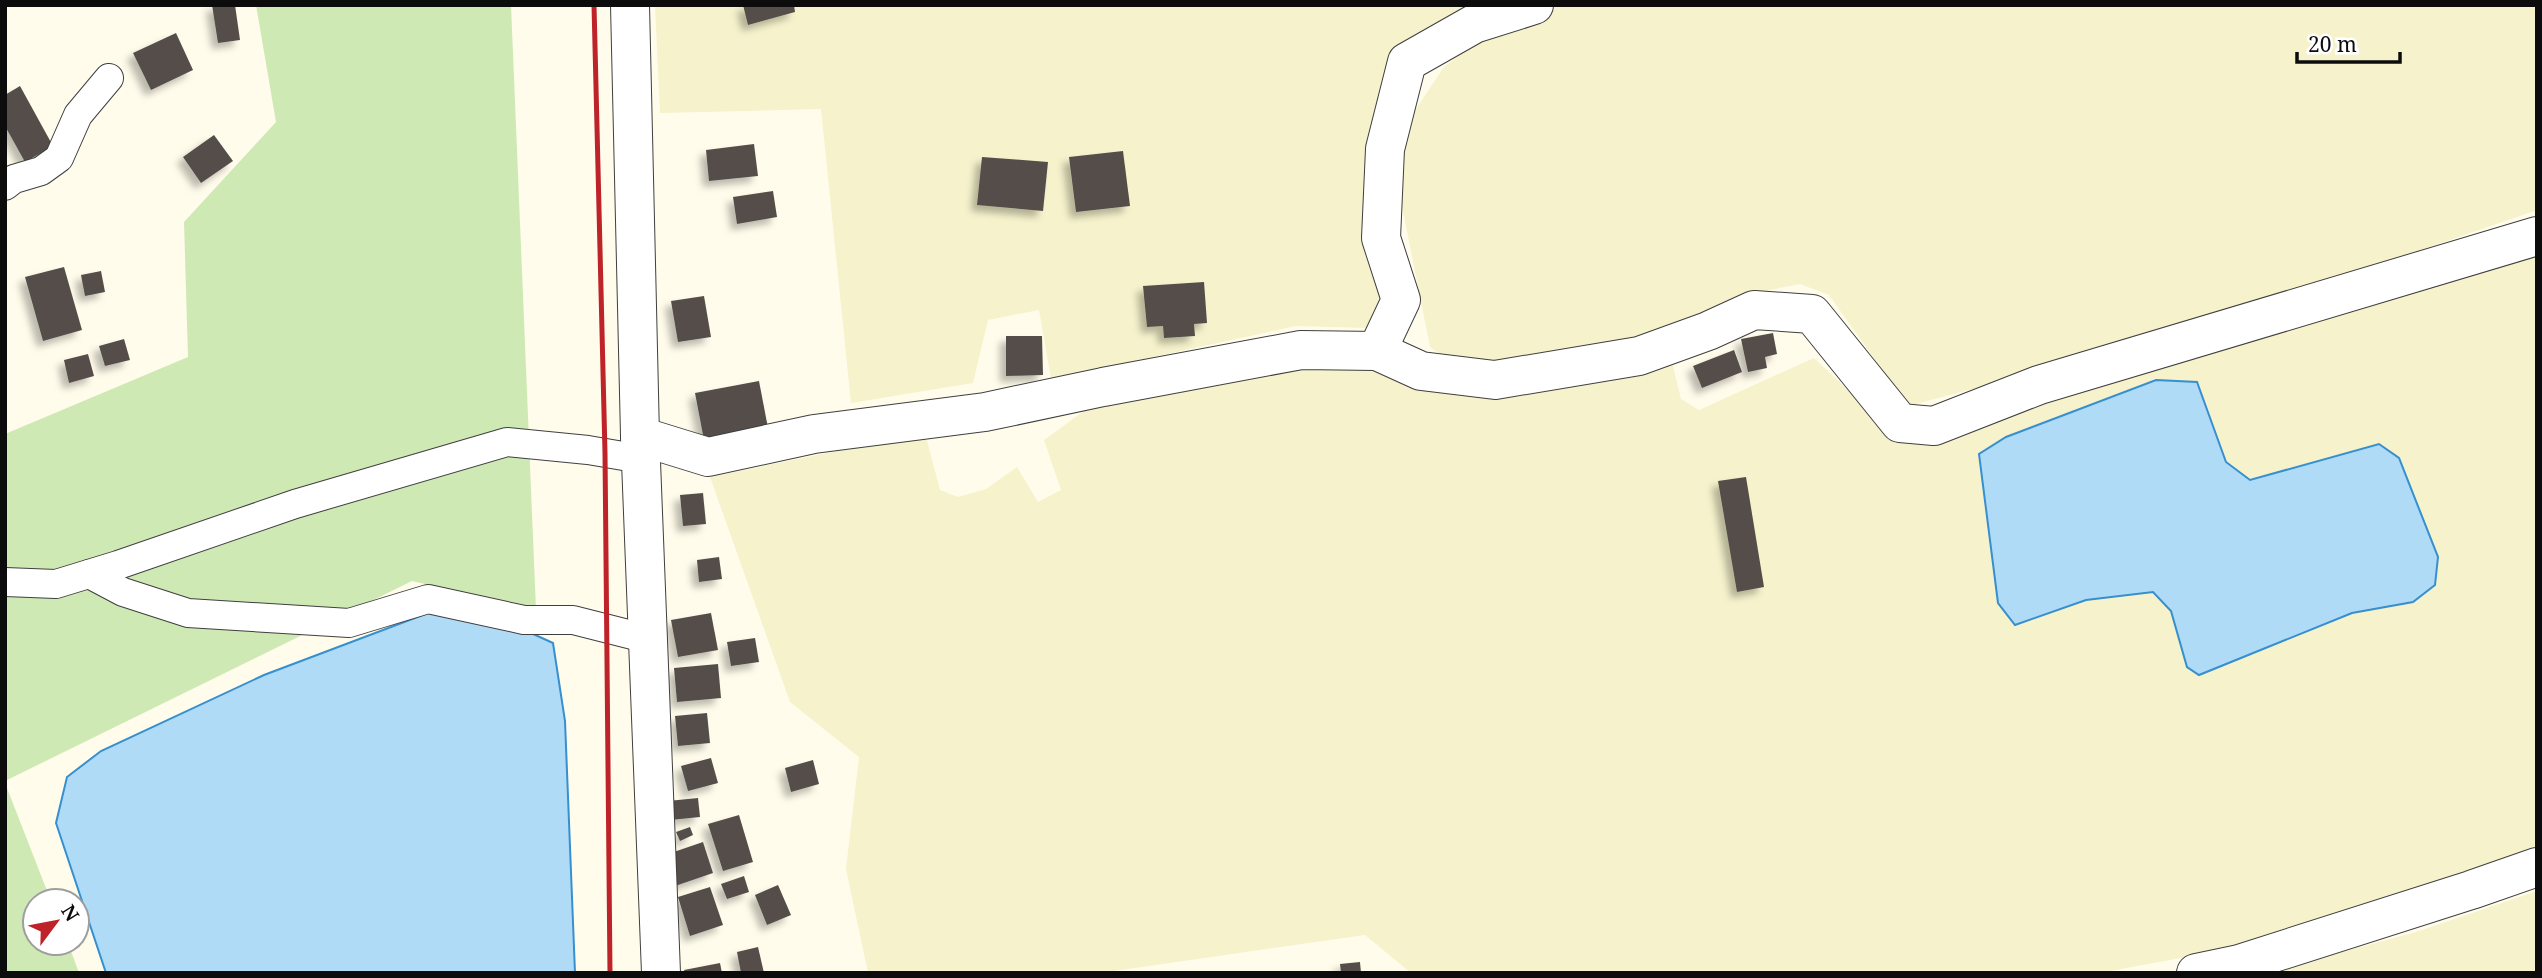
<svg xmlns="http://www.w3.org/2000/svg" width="2542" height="978" viewBox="0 0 2542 978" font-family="'Noto Serif',serif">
<defs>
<filter id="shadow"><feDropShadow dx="-6" dy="6" stdDeviation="3.5" flood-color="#0004"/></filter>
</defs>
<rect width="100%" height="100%" fill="#fffceb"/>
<!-- farmland -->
<g fill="#f5f2cc">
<path d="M 655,5 L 1468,5 L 1395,58 L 1363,190 L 1387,298 L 1369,328 L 1296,326 L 1051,379 L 1039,310 L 988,320 L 973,383 L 851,403 L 821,109 L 660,113 Z"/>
<path d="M 1561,5 L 2537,5 L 2537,210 L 2162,339 L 1908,406 L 1829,295 L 1800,284 L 1754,293 L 1708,316 L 1590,351 L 1529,360 L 1454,364 L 1430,347 L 1396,176 L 1414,112 L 1444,67 L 1491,31 Z"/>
<path d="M 2537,246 L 2537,851 L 2230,949 L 2099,973 L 1411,973 L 1365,935 L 1100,973 L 868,973 L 846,869 L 859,757 L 790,702 L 710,477 L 925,433 L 940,490 L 958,497 L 986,489 L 1017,467 L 1038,502 L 1061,490 L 1044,440 L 1095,403 L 1374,356 L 1425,381 L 1671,358 L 1681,399 L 1699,410 L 1814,358 L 1897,437 Z"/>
<path d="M 2537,891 L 2537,973 L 2262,973 L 2413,933 Z"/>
</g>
<!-- green -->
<g fill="#cfe9b5">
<path d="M 256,5 L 511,5 L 536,610 L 412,581 L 5,781 L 5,434 L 188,357 L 184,222 L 276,122 Z"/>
<path d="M 5,783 L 51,901 L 35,901 L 35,943 L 68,943 L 79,973 L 5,973 Z"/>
</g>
<!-- water -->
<g fill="#b0dbf7" stroke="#368fce" stroke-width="2">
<path d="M 2156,380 L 2197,382 L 2226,462 L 2250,480 L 2379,444 L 2399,458 L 2438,557 L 2435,585 L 2413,602 L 2352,613 L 2199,675 L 2187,667 L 2171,611 L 2153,592 L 2086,600 L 2015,625 L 1998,603 L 1979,454 L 2006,437 Z"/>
<path d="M 436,610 L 489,614 L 553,643 L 565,721 L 575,973 L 106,973 L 56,823 L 67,777 L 101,751 L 264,675 Z"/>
</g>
<!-- building -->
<g fill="#554e49" filter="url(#shadow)">
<path d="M 212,5 L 235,5 L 240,40 L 218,43 Z"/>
<path d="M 743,5 L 794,5 L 795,12 L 748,25 Z"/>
<path d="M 176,33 L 193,70 L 151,90 L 133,53 Z"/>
<path d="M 20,86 L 53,146 L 25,162 L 5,126 L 5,95 Z"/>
<path d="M 214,135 L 233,161 L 201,183 L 183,157 Z"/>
<path d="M 754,144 L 758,176 L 709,181 L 706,150 Z"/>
<path d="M 1123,151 L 1130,206 L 1076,212 L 1069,157 Z"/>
<path d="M 982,157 L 1048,162 L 1043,211 L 977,205 Z"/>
<path d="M 773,191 L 777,217 L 737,224 L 733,197 Z"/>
<path d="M 64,267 L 82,330 L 43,341 L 25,277 Z"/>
<path d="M 101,271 L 105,292 L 85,296 L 81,275 Z"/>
<path d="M 1204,282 L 1207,323 L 1194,324 L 1195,336 L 1164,338 L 1163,326 L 1147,327 L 1143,286 Z"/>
<path d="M 704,296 L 711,337 L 678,342 L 671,301 Z"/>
<path d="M 1773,333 L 1777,354 L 1765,357 L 1767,368 L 1748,372 L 1741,339 Z"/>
<path d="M 1006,336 L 1042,336 L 1043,375 L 1006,376 Z"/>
<path d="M 124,339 L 130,360 L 105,366 L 99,346 Z"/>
<path d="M 1734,350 L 1742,372 L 1702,388 L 1693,366 Z"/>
<path d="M 88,354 L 94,376 L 69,383 L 64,360 Z"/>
<path d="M 759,381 L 768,428 L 704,440 L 695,393 Z"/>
<path d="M 1746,477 L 1764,587 L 1737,592 L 1718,481 Z"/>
<path d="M 703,493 L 706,524 L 683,526 L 680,495 Z"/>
<path d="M 719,557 L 722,579 L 699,582 L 697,560 Z"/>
<path d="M 711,613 L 718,650 L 678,657 L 671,620 Z"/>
<path d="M 755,638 L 759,662 L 731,666 L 727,642 Z"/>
<path d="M 718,664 L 721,698 L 677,702 L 674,668 Z"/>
<path d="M 707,713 L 710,743 L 678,746 L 675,716 Z"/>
<path d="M 711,758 L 718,783 L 688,791 L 681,766 Z"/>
<path d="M 813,760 L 819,784 L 791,792 L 785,768 Z"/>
<path d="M 698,798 L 700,817 L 670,820 L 668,801 Z"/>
<path d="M 739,815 L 753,862 L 723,871 L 708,824 Z"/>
<path d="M 690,827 L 693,835 L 680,841 L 676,832 Z"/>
<path d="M 703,842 L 713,873 L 675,886 L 665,855 Z"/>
<path d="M 744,876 L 749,892 L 727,899 L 721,884 Z"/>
<path d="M 778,885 L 791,915 L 767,925 L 755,895 Z"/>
<path d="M 710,887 L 723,925 L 690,936 L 678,897 Z"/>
<path d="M 758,947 L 764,973 L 741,973 L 737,952 Z"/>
<path d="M 1360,962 L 1361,973 L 1341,973 L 1340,964 Z"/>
<path d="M 720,963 L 722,973 L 685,973 L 684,970 Z"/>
</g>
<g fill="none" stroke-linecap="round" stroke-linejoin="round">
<defs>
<g id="pedestrian">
<path d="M 5,186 L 14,179 L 41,171 L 59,158 L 78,115 L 109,78"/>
<path d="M 89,574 L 123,592 L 188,613 L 349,623 L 428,599 L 524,620 L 573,620 L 648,639"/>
<path d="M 5,582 L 56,584 L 118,565 L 295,504 L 507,442 L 588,450 L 641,459"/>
</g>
<g id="minor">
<path d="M 630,5 L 640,436 L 661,973"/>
<path d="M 1377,351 L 1401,300 L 1381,238 L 1385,149 L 1407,62 L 1474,24 L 1534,5"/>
<path d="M 640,436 L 708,457 L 814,434 L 985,412 L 1103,387 L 1301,350 L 1377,351 L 1421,371 L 1495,380 L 1639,356 L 1708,331 L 1754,310 L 1812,314 L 1900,423 L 1934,426 L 2039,385 L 2537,236"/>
<path d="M 2196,973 L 2239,964 L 2471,890 L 2537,867"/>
</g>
</defs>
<!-- pedestrian casing -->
<use href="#pedestrian" stroke="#3f3f3f" stroke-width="30"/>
<!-- minor casing -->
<use href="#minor" stroke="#3f3f3f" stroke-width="40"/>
<!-- pedestrian -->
<use href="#pedestrian" stroke="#fff" stroke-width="28"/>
<!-- minor -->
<use href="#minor" stroke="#fff" stroke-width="38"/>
<!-- rail -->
<path stroke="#bd2328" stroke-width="5" d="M 594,5 L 605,453 L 610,973"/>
</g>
<!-- border -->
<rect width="2542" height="978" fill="none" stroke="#0c0c0c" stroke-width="14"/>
<!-- north arrow -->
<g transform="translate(56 922) rotate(58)"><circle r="33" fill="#ffffff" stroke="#9e9e9e" stroke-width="2"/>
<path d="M0-5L12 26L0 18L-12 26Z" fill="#bd2328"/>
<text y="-10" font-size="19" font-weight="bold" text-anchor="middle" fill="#0c0c0c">N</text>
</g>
<!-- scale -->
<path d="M2297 52v10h103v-10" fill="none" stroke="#0c0c0c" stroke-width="3.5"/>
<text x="2308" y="52" font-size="21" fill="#0c0c0c" stroke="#ffffff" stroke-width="5" paint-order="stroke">20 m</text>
</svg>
